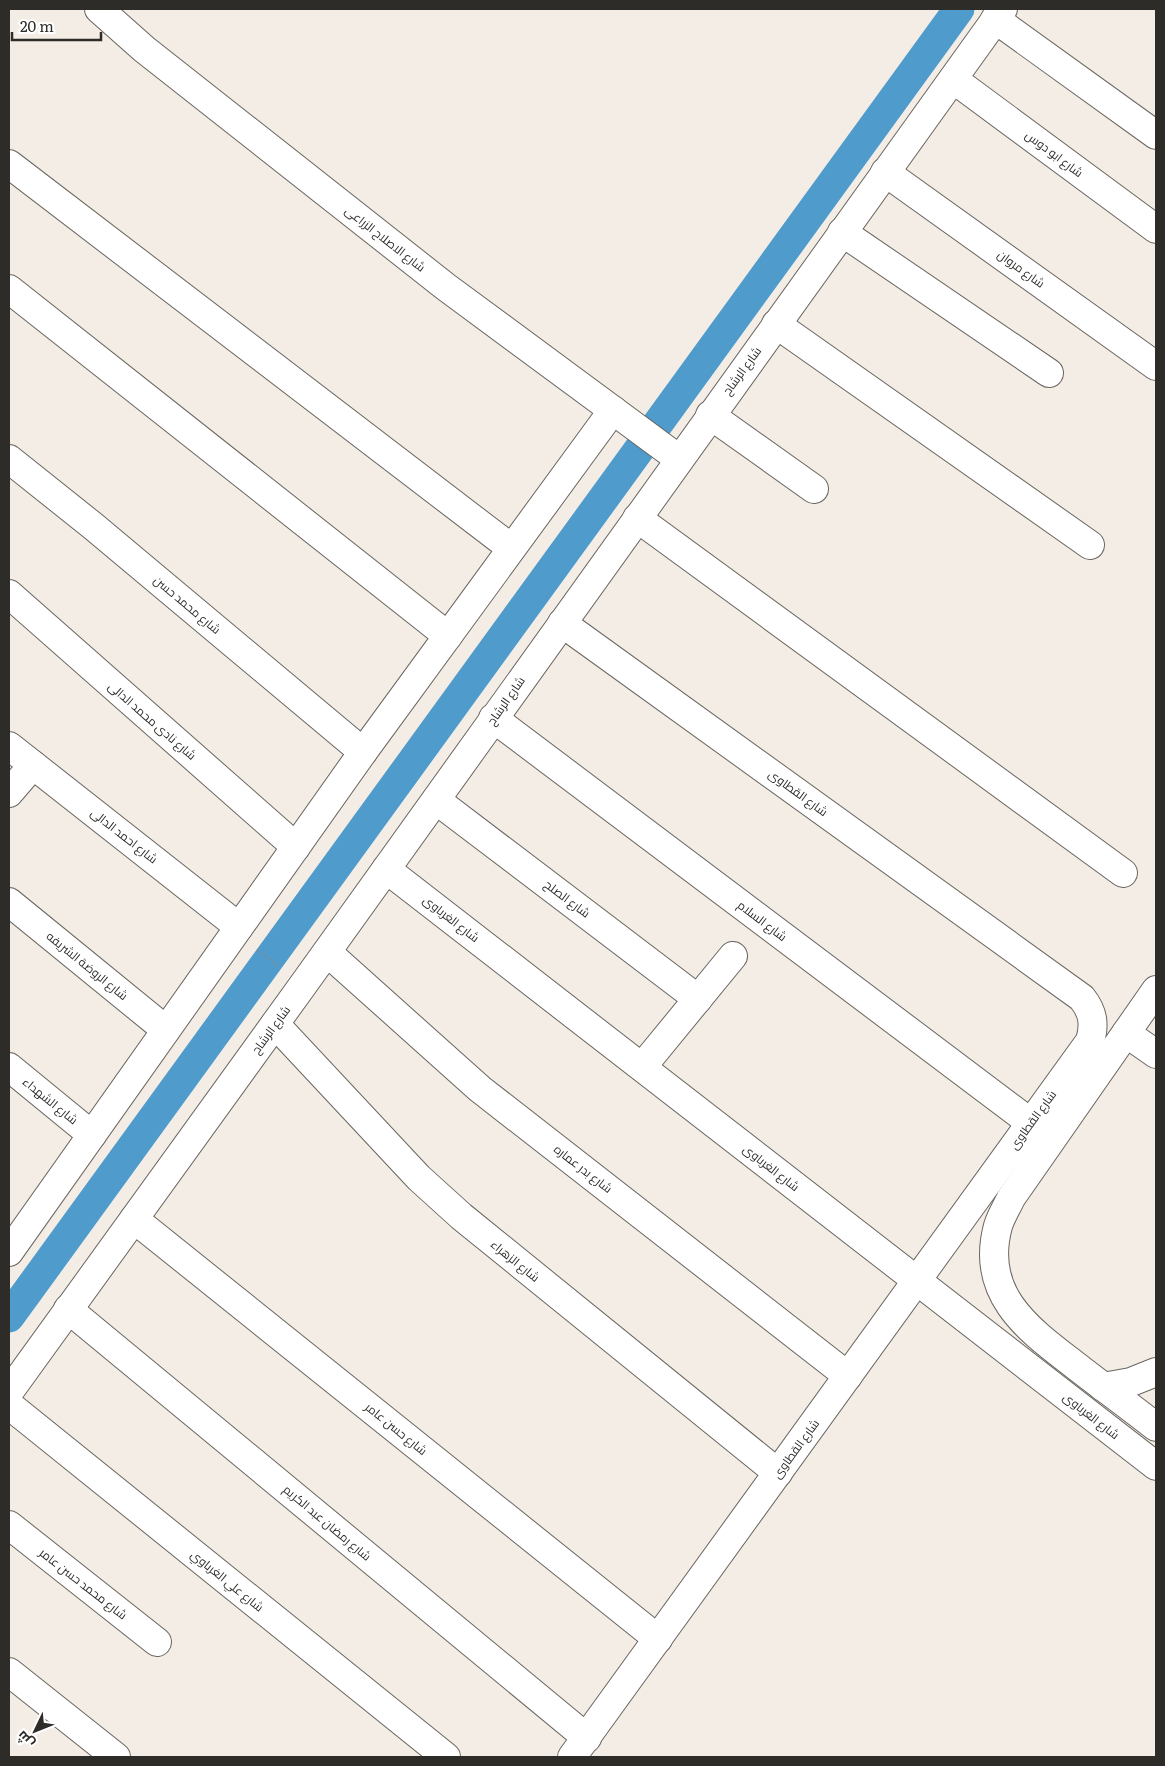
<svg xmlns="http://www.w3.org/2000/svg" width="1165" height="1766" viewBox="0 0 1165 1766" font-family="Literata,Cairo,serif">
<rect width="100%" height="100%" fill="#f3ede6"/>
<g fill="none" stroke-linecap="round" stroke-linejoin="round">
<!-- canal -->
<path stroke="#4e9bcc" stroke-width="31" d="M 9,1317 L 959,9"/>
<defs>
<g id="minor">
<path d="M 99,9 L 144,49 L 446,287 L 679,459"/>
<path d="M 995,19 L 1156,135"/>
<path d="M 953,79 L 1156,229"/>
<path d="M 9,164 L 511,548"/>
<path d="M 885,172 L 1156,366"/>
<path d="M 842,232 L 1049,373"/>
<path d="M 9,289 L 448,636"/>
<path d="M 776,324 L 1090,545"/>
<path d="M 710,415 L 814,489"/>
<path d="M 9,459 L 93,526 L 363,752"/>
<path d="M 637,518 L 1123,873"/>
<path d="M 9,594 L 296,847"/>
<path d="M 562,623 L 1082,998 C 1093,1012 1095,1024 1090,1041 L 572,1757"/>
<path d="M 493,718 L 1031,1123"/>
<path d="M 9,746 L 239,927"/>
<path d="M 9,793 L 33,765"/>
<path d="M 436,800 L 698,999"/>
<path d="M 386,869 L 1156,1466"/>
<path d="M 9,902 L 166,1030"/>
<path d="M 327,952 L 480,1089 L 848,1376"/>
<path d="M 1156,990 L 1011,1198 C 1007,1207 1001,1216 998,1226 C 980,1292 1025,1327 1071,1362 C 1099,1384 1128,1405 1156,1427"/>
<path d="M 275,1024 L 419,1178 L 461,1216 L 778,1473"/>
<path d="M 1126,1033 L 1156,1054"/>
<path d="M 9,1067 L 92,1135"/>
<path d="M 642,1067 L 733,956"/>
<path d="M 134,1219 L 658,1639"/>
<path d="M 9,1252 L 363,752 L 613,410"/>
<path d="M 68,1309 L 587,1738"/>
<path d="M 1103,1387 L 1131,1382 L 1156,1372"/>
<path d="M 9,1392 L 303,985 L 1003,9"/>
<path d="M 9,1405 L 446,1757"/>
<path d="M 9,1525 L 157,1642"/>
<path d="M 9,1672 L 116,1757"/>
</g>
</defs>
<!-- minor casing -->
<use href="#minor" stroke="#6a655f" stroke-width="30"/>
<!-- path -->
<path stroke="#8a8681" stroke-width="3" stroke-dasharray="1 4" stroke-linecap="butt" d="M 257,950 L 280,967"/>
<!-- minor -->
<use href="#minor" stroke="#fff" stroke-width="28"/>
</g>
<g text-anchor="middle" stroke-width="4" stroke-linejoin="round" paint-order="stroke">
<!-- street labels -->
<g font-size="12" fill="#2e2c29" stroke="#fff">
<text transform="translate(1054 154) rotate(37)" y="4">شارع ابو دوس</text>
<text transform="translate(385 239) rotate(38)" y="4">شارع الاصلاح الزراعى</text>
<text transform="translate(1021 269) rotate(36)" y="4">شارع مروان</text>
<text transform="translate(742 371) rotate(-54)" y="4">شارع الرشاح</text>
<text transform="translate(187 605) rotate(40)" y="4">شارع محمد حسن</text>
<text transform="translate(506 701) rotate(-55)" y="4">شارع الرشاح</text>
<text transform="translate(152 721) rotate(41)" y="4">شارع نادى محمد الدالى</text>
<text transform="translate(798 793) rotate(36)" y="4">شارع القطاوى</text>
<text transform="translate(124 836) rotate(38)" y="4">شارع احمد الدالى</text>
<text transform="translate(567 899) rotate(37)" y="4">شارع الصلح</text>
<text transform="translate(451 919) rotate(38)" y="4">شارع الغرباوى</text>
<text transform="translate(762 921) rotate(37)" y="4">شارع السلام</text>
<text transform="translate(87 966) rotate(39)" y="4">شارع الروضة الشريفه</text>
<text transform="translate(271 1030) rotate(-54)" y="4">شارع الرشاح</text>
<text transform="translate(50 1101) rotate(39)" y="4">شارع الشهداء</text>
<text transform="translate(1033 1120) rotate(-54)" y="4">شارع القطاوى</text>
<text transform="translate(771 1168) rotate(38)" y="4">شارع الغرباوى</text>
<text transform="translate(583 1169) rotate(38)" y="4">شارع بدر عماره</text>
<text transform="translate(515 1261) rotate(39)" y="4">شارع الزهراء</text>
<text transform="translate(1091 1416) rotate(38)" y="4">شارع الغرباوى</text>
<text transform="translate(396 1429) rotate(39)" y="4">شارع حسن عامر</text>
<text transform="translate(796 1449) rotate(-54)" y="4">شارع القطاوى</text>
<text transform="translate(327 1523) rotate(40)" y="4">شارع رمضان عبد الكريم</text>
<text transform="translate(227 1581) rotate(39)" y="4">شارع علي الغرباوي</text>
<text transform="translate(83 1584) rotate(38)" y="4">شارع محمد حسن عامر</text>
</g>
</g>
<!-- border -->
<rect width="1165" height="1766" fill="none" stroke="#2e2c29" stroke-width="20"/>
<!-- north arrow -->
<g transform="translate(35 1731) rotate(227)" stroke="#ffffff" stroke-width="4" paint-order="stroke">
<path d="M0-4L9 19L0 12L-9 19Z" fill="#2e2c29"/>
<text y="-8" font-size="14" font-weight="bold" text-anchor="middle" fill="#2e2c29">ش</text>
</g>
<!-- scale -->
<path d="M12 32v8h89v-8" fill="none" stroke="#2e2c29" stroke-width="2.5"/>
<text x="20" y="32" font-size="15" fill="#2e2c29" stroke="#ffffff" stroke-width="4" paint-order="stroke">20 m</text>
</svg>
